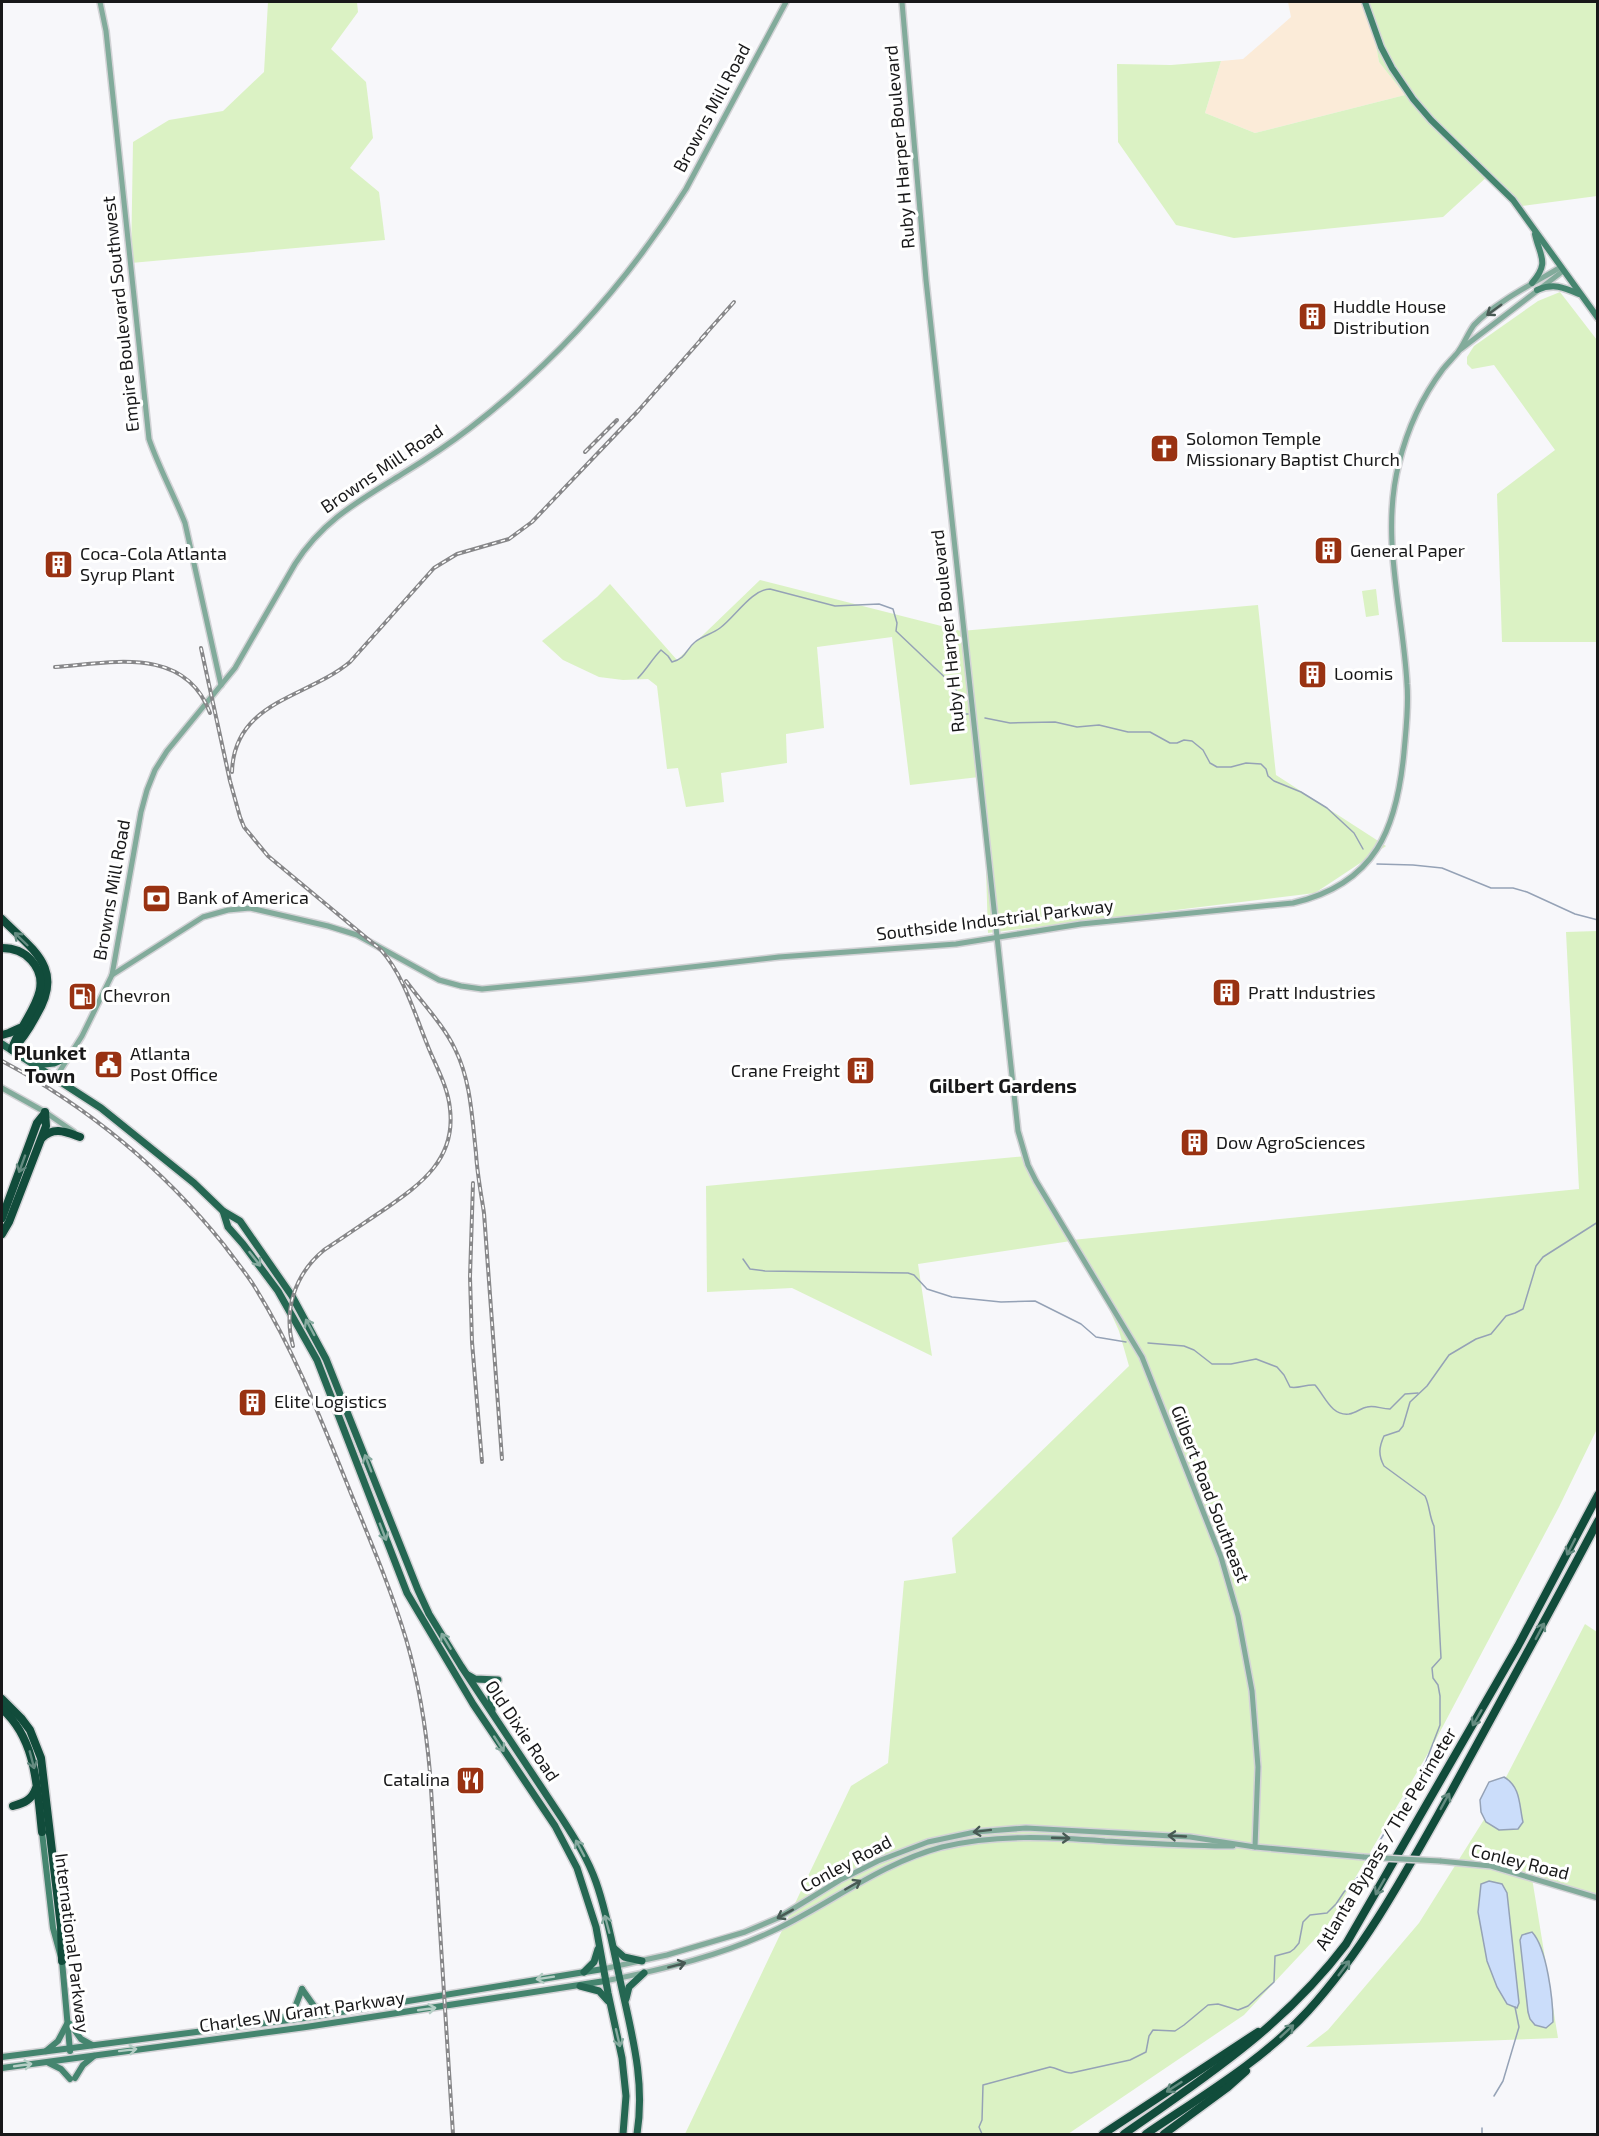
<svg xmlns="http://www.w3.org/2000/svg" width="1599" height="2136" viewBox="0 0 1599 2136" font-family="'Exo 2',sans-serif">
<rect width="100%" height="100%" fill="#f7f7fa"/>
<!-- commercial -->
<path fill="#fbebd8" d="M 1288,2 L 1368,2 L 1379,62 L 1405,95 L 1255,133 L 1205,113 L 1221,61 L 1243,59 L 1291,17 Z"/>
<!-- green -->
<g fill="#dbf2c4">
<path d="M 268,2 L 357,2 L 358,12 L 331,49 L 366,82 L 373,138 L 350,168 L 379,192 L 385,240 L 131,263 L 133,142 L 169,120 L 223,111 L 264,72 Z"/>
<path d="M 1368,2 L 1597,2 L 1597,196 L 1514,207 L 1489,175 L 1443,217 L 1234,238 L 1176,225 L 1118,142 L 1117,64 L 1171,65 L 1221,61 L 1205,113 L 1255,133 L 1405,95 L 1379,62 Z"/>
<path d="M 1560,292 L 1597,340 L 1597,642 L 1502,642 L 1497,494 L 1555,450 L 1494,365 L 1472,369 L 1467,364 L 1467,357 L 1474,346 L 1538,301 Z"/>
<path d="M 760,580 L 961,631 L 1258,605 L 1276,775 L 1386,846 L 1315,893 L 988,933 L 985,839 L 979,777 L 910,785 L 892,637 L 817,647 L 824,728 L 786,734 L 787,763 L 721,773 L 724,802 L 686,807 L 678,768 L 667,769 L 657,686 L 648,679 L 623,680 L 599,677 L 563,660 L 542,641 L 597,597 L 610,584 L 677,660 Z"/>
<path d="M 1376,589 L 1379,615 L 1366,617 L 1362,591 Z"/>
<path d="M 1597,931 L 1597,1429 L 1559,1507 L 1434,1743 L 1327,1926 L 1244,2015 L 1068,2134 L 685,2134 L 851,1786 L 888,1763 L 904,1581 L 956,1573 L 952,1538 L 1129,1366 L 1119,1331 L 1101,1291 L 1071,1241 L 918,1264 L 932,1356 L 792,1288 L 707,1292 L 706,1186 L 1026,1156 L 1072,1240 L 1579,1189 L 1566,932 Z"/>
<path d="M 1585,1624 L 1597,1632 L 1597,1897 L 1532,1878 L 1558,2038 L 1306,2047 L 1328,2030 L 1419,1923 L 1485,1818 Z"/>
</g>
<!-- water -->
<g fill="#cbddfa" stroke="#95a2b6" stroke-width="1.5">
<path d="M 1504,1777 C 1521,1787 1519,1805 1523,1822 L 1518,1829 L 1499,1830 L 1486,1822 L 1481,1812 L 1480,1800 L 1489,1782 Z"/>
<path d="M 1489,1881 L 1502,1884 L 1507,1893 L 1519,2003 L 1517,2008 L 1507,2004 L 1497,1987 L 1487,1961 L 1478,1912 L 1481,1884 Z"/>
<path d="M 1532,1932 C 1547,1948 1553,2000 1553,2022 L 1546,2028 L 1535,2025 L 1530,2019 L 1528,2012 L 1520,1940 L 1522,1935 Z"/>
</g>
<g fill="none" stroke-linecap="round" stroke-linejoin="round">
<!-- stream -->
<g stroke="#95a2b6" stroke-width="1.5">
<path d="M 638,678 C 647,669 652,659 661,650 L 668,656 L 672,662 C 687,658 685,650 695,642 C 702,636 712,634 720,628 C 735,617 752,589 770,589 L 835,606 L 879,604 L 893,609 L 897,623 L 896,631 L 955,687 L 965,714 L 968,714"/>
<path d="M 985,718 L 1010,723 L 1055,722 L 1077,727 L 1099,725 L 1128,732 L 1150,732 L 1170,743 L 1177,743 L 1184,740 L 1192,741 L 1203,750 L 1210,763 L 1217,767 L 1231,767 L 1246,763 L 1261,764 L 1266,769 L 1268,776 L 1274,781 L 1301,792 L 1327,808 L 1354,833 L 1363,849"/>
<path d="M 1377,864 L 1413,865 L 1442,868 L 1491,888 L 1513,888 L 1527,892 L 1575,914 L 1598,920"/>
<path d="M 743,1259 L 750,1269 L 765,1271 L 908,1273 L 914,1275 L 927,1289 L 952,1297 L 1001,1302 L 1035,1301 L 1081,1324 L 1096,1337 L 1126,1342"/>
<path d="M 1148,1343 L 1184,1346 L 1194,1350 L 1212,1364 L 1231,1364 L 1256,1359 L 1277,1367 L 1284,1375 L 1290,1387 C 1298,1389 1306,1384 1315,1385 C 1325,1396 1331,1416 1349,1414 C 1356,1413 1361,1408 1367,1407 C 1375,1405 1381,1409 1390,1409 L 1405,1394 L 1418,1393"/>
<path d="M 1371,1855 L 1416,1782 L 1425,1764 L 1440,1725 L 1440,1696 L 1438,1685 L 1433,1678 L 1432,1668 L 1441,1658 L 1434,1526 C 1429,1516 1430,1506 1425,1496 L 1384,1466 C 1378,1455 1379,1447 1384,1436 L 1399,1431 L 1403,1426 L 1410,1402 L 1427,1386 L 1449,1355 L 1476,1339 L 1491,1334 L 1506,1316 L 1515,1313 L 1523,1309 L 1536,1266 L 1543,1257 L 1598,1222"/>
<path d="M 1494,2096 L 1503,2081 L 1519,2027 L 1515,2007"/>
<path d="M 1482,2128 L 1482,2134"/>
<path d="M 982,2134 L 979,2127 L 982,2120 L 983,2085 L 1050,2067 C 1058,2068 1063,2073 1071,2073 L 1130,2060 L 1146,2052 L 1149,2036 L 1153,2030 L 1175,2031 L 1184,2025 L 1208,2005 L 1218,2004 L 1238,2010 L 1248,2006 L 1274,1982 L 1275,1956 L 1290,1952 L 1294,1949 L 1299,1943 L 1303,1922 L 1310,1915 L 1327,1913 L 1336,1904 L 1344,1892 L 1358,1877 L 1369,1859"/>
</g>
<defs>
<g id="tertiary">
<path d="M 100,2 L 106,31 L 149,439 C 159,468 174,495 185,523 L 221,685"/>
<path d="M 902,2 L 926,280 L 1018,1131 L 1028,1165 L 1036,1181 L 1142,1357 L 1221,1557 L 1238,1616 L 1252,1691 L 1258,1767 L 1255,1847"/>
<path d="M 1461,349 L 1563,271"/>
<path d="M 112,975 L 203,917 L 228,910 L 250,908 L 328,926 L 357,935 L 439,980 L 461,986 L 482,989 L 585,979 L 779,957 L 956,944 L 1081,924 L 1293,903 C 1376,884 1397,828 1404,752 C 1406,729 1409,706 1407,684 C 1403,610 1380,537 1399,463 C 1407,430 1422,397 1443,369 C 1448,363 1453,358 1458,352 C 1464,344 1468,333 1474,325 C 1494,303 1536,282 1561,267"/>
<path d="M 56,1077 L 82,1036 L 112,975 L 141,812 L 147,790 L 155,770 L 167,751 L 235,668 L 295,564 C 323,520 359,501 402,474 C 425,460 448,445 470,428 C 556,362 628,281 686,189 L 786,2"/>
<path d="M 2,1088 L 45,1112 L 74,1132"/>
<path d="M 1440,1861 L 1491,1866 L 1598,1898"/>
<path d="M 603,1969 L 667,1955 L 745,1932 L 778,1918 L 840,1880 L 878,1861 L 928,1842 L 975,1832 L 1026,1828 L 1190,1837 L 1255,1847 L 1364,1857"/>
<path d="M 605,1981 C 665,1969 724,1955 779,1928 C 834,1901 882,1863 942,1847 C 996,1834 1051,1837 1105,1841 C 1148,1843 1190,1846 1233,1846"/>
</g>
<g id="secondary">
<path d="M 1365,2 L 1381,47 L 1392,68 L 1413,99 L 1431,120 L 1513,200 L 1598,318"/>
<path d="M 1532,283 C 1550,262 1540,257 1535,234"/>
<path d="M 1537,290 C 1553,283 1563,287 1579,294"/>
<path d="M 42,1832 L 53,1928 L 62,1961 L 70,2051"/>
<path d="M 302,1989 L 314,2006 L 328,2014"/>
<path d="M 280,2019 L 294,2010 L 302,1989"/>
<path d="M 70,2024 L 81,2039 L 92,2045"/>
<path d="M 46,2051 L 58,2041 L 67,2024"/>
<path d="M 2,2057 L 305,2018 L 603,1969"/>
<path d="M 49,2063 L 61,2069 L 70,2079"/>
<path d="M 2,2068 L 306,2027 L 605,1981"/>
<path d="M 75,2078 L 83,2065 L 94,2056"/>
</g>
<g id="primary">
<path d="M 2,1044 L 101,1108 L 194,1183 L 223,1211 L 240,1221 L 292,1296 L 326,1359 L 418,1590 L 429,1614 L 461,1666 L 561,1817 C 574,1837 588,1859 596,1882 C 608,1916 614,1953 622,1989 C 633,2039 645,2083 637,2134"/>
<path d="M 35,1065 L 54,1063 L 70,1056"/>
<path d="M 223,1211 L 228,1227 L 243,1244 L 278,1291 L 317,1360 L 407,1593 L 473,1704 L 555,1826 L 577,1868 L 596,1927 L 608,1993 L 622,2058 L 626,2096 L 623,2134"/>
<path d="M 468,1675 L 475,1679 L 498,1680 L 491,1697 L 492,1710"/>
<path d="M 615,1949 L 624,1957 L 642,1961"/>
<path d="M 584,1972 L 594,1962 L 598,1949"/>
<path d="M 580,1986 L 599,1991 L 608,2001"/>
<path d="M 626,1999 L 629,1987 L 644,1973"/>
</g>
<g id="motorway">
<path d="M 2,919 C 34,951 65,969 36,1016 C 29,1029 22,1040 12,1050"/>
<path d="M 2,948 C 13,948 23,951 31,960 C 58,989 20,1021 12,1049"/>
<path d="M 2,1035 L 9,1033 L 20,1028"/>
<path d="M 42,1138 C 54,1126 66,1132 80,1137"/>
<path d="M 2,1218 L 37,1123 L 45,1113"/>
<path d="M 2,1234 L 9,1222 L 46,1126 L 45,1112"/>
<path d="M 2,1699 L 21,1718 L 30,1730 L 41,1758 L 61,1927 L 62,1961"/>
<path d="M 2,1709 C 37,1740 37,1789 42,1832"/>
<path d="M 13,1806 C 24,1803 32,1800 36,1788"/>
<path d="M 1103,2134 L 1258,2032"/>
<path d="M 1124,2134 C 1206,2077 1285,2025 1346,1944 L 1518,1646 L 1598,1495"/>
<path d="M 1146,2134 C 1202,2096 1262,2061 1308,2011 C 1367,1946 1408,1868 1451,1792 C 1500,1702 1550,1612 1598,1521"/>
<path d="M 1164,2134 L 1228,2087 L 1246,2071"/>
</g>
</defs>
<!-- tertiary casing -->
<use href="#tertiary" stroke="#d3d3d6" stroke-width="8"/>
<!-- secondary casing -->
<use href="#secondary" stroke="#d3d3d6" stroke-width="9"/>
<!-- primary casing -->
<use href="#primary" stroke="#d3d3d6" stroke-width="10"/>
<!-- motorway casing -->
<use href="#motorway" stroke="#d3d3d6" stroke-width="11"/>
<!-- tertiary -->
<use href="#tertiary" stroke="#82ab9b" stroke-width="5"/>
<!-- secondary -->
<use href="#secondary" stroke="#45856f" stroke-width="6"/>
<!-- primary -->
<use href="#primary" stroke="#256752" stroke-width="7"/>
<!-- motorway -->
<use href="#motorway" stroke="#114c3b" stroke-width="8"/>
<defs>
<g id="rail">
<path d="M 701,339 L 734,302"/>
<path d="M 585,452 L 617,420"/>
<path d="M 201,648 L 230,781 L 240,817 L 244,827 L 268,856 L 381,950 C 404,976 414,1012 427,1044 C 435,1065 448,1086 450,1109 C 456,1159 421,1184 385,1209 C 364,1223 344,1237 324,1250 C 295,1274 283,1310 293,1346"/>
<path d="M 55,667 C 111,663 185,645 210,713"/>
<path d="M 232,772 C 234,701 307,698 350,662 L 434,568 L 457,554 L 509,539 L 532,522 L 638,411 L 706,334"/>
<path d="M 406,981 C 422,1003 443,1024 455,1049 C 471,1081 472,1118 476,1153 C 477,1173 481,1193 484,1213 L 502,1459"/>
<path d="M 2,1061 C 88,1107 163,1169 224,1245 C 235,1260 247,1274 256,1289 C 295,1352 322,1422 350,1491 C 370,1540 391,1589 406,1639 C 419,1683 426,1728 430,1773 L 453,2134"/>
<path d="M 473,1183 L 470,1277 L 472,1342 L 482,1462"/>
</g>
</defs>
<!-- rail casing -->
<use href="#rail" stroke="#878789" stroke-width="4"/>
<!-- rail -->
<use href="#rail" stroke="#fff" stroke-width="1.5" stroke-dasharray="4.5" stroke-linecap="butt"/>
<defs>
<path id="tertiary-bridge" d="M 1364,1857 L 1440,1861"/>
</defs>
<!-- tertiary-bridge casing -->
<use href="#tertiary-bridge" stroke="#d3d3d6" stroke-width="8" stroke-linecap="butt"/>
<!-- tertiary-bridge -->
<use href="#tertiary-bridge" stroke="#82ab9b" stroke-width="5"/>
</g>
<!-- one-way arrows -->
<defs><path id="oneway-shaft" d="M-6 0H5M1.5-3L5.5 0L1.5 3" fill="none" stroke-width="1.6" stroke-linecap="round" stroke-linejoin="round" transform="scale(1.5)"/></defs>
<g stroke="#485a54">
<use href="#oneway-shaft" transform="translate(1494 310) rotate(144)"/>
<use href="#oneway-shaft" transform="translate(982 1831) rotate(173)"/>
<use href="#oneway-shaft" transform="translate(1177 1836) rotate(-177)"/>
<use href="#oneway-shaft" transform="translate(1061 1838) rotate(2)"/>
<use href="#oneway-shaft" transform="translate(853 1885) rotate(-30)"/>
<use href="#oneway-shaft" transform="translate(785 1914) rotate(151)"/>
<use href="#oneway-shaft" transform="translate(677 1965) rotate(-15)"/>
</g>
<g stroke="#648b80">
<use href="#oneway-shaft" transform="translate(21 939) rotate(-136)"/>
<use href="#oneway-shaft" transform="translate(22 1164) rotate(110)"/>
<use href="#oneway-shaft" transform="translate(1571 1547) rotate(117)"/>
<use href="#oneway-shaft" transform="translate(1540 1631) rotate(-62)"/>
<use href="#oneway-shaft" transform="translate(1477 1718) rotate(120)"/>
<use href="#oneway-shaft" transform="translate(32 1760) rotate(75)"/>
<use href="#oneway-shaft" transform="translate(1445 1801) rotate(-61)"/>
<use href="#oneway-shaft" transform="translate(1380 1887) rotate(120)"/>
<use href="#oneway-shaft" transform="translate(1344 1968) rotate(-53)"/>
<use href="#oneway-shaft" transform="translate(1287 2031) rotate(-43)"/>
<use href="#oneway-shaft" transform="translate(1174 2087) rotate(147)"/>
</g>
<g stroke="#87aba0">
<use href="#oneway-shaft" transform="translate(255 1259) rotate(52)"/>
<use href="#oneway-shaft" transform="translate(310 1327) rotate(-118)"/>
<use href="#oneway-shaft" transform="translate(368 1463) rotate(-111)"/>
<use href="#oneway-shaft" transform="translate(383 1532) rotate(69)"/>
<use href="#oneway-shaft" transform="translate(446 1641) rotate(-121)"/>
<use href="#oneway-shaft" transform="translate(499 1744) rotate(57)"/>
<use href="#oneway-shaft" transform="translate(580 1848) rotate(-118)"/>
<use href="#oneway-shaft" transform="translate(607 1924) rotate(-105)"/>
<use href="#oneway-shaft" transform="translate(618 2038) rotate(77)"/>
</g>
<g stroke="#b5cec5">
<use href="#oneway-shaft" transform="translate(545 1978) rotate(171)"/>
<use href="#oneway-shaft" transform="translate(427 2009) rotate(-8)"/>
<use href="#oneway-shaft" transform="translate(128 2050) rotate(-7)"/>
<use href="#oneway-shaft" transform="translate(23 2065) rotate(-8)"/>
</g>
<!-- icons -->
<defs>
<symbol id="building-square" viewBox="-11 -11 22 22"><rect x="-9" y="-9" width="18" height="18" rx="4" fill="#993212" stroke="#fff"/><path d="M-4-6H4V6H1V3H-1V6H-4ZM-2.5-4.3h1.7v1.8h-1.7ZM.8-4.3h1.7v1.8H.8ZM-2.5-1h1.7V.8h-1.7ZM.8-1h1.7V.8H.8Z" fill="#fff"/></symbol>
<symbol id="church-square" viewBox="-11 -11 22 22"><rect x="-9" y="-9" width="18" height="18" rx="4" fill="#993212" stroke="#fff"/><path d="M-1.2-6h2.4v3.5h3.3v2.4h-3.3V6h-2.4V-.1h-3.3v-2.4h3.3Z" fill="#fff"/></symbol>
<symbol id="bank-square" viewBox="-11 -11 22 22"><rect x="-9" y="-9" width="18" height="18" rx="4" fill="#993212" stroke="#fff"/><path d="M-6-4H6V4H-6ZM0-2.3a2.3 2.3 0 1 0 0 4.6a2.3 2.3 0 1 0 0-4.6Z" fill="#fff"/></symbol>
<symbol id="fuel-square" viewBox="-11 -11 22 22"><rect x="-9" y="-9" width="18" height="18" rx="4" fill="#993212" stroke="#fff"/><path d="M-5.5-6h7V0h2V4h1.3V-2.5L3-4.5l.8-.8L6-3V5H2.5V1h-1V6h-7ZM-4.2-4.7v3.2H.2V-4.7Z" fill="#fff"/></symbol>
<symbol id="civic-square" viewBox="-11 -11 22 22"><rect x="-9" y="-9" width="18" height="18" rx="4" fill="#993212" stroke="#fff"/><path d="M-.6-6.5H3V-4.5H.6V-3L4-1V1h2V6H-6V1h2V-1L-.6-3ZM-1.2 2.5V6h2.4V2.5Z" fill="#fff"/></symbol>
<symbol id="restaurant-square" viewBox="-11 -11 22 22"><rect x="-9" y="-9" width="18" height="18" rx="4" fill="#993212" stroke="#fff"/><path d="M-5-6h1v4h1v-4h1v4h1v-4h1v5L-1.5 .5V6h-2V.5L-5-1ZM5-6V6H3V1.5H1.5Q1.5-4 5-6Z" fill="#fff"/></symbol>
</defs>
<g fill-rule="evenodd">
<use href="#building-square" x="1296" y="300" width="33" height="33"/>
<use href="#church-square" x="1148" y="432" width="33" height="33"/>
<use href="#building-square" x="1312" y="534" width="33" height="33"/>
<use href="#building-square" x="42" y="548" width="33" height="33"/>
<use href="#building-square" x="1296" y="658" width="33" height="33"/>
<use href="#bank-square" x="140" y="882" width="33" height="33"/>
<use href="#building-square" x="1210" y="976" width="33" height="33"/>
<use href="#fuel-square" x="66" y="980" width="33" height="33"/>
<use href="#civic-square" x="92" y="1048" width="33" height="33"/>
<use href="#building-square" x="844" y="1054" width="33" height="33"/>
<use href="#building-square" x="1178" y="1126" width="33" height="33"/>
<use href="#building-square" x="236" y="1386" width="33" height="33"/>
<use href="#restaurant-square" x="454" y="1764" width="33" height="33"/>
</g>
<g text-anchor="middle" stroke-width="6" stroke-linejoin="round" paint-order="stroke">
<!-- street labels -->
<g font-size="18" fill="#181819" stroke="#fff">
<text transform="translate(712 108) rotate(-62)" y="6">Browns Mill Road</text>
<text transform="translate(900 147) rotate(-95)" y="6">Ruby H Harper Boulevard</text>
<text transform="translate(121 314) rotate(-96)" y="6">Empire Boulevard Southwest</text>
<text transform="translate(382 469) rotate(-34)" y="6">Browns Mill Road</text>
<text transform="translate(948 631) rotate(-96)" y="6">Ruby H Harper Boulevard</text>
<text transform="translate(112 890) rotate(-80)" y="6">Browns Mill Road</text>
<text transform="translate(995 920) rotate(-7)" y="6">Southside Industrial Parkway</text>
<text transform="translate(1210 1494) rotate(69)" y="6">Gilbert Road Southeast</text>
<text transform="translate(522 1731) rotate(56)" y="6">Old Dixie Road</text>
<text transform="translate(1386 1839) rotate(-59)" y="6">Atlanta Bypass / The Perimeter</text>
<text transform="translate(1520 1862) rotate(14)" y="6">Conley Road</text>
<text transform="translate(846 1864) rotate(-28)" y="6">Conley Road</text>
<text transform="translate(72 1943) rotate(83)" y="6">International Parkway</text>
<text transform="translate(302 2012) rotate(-8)" y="6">Charles W Grant Parkway</text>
</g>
<!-- poi labels -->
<g font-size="18" fill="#181819" stroke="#fff" text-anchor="start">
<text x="1333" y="313">Huddle House<tspan x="1333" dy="21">Distribution</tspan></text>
<text x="1186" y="445">Solomon Temple<tspan x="1186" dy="21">Missionary Baptist Church</tspan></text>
<text x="1350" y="557">General Paper</text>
<text x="80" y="560">Coca-Cola Atlanta<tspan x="80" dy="21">Syrup Plant</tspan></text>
<text x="1334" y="680">Loomis</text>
<text x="177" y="904">Bank of America</text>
<text x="1248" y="999">Pratt Industries</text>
<text x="103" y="1002">Chevron</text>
<text x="130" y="1060">Atlanta<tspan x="130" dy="21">Post Office</tspan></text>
<text x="840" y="1077" text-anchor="end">Crane Freight</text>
<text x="1216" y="1149">Dow AgroSciences</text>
<text x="274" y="1408">Elite Logistics</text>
<text x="450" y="1786" text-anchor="end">Catalina</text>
</g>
<!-- neighbourhood labels -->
<g font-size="20" font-weight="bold" fill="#181819" stroke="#fff">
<text x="50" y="1060">Plunket<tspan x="50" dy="23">Town</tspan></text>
<text x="1003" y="1093">Gilbert Gardens</text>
</g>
</g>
<!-- border -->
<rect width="1599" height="2136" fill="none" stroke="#181819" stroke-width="6"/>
</svg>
